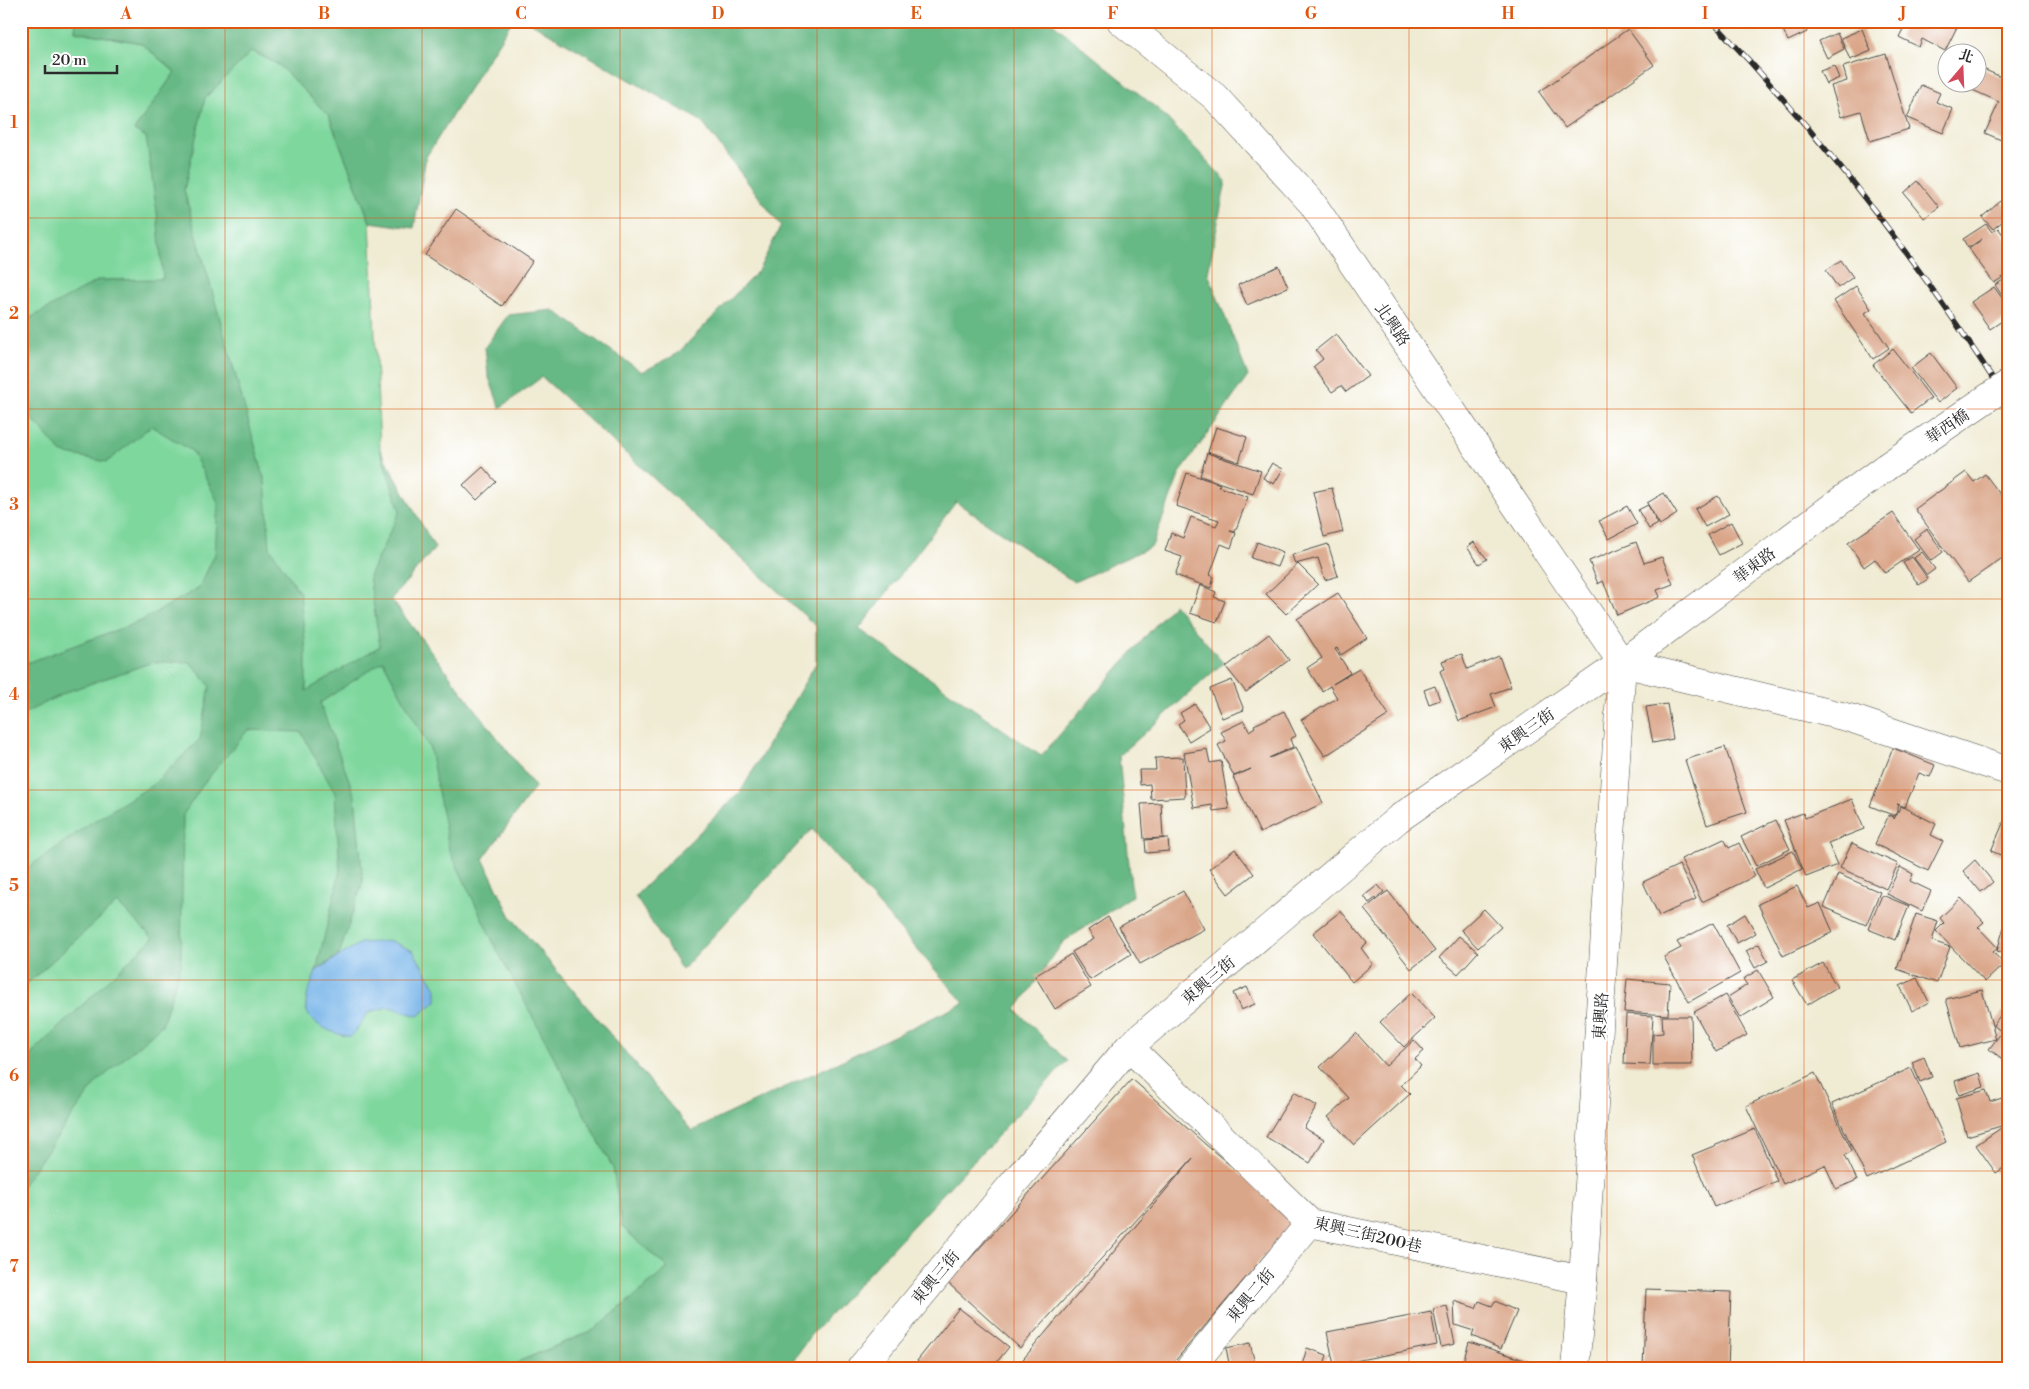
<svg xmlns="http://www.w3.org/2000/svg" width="2029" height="1389" viewBox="0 0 2029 1389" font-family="'Libre Bodoni','Noto Serif TC',serif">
<rect width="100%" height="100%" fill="#fff"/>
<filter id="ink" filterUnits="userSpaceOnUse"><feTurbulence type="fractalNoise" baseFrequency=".02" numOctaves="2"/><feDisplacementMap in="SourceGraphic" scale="10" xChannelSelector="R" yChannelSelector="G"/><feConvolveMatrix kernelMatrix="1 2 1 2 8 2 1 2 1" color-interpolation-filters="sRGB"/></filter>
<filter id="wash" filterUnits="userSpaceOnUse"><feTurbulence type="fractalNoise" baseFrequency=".0096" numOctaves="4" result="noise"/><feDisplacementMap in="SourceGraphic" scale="20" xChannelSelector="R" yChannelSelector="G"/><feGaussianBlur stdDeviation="1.12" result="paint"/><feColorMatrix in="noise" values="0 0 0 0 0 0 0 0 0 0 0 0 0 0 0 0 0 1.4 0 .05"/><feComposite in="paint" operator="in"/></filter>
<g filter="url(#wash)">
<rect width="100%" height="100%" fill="#f0ebd3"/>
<!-- green -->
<path fill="#7ed79d" stroke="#548164" d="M 21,21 L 76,21 L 75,31 L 141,43 L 205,98 L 252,51 L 279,65 L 329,116 L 370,222 L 380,450 L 435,548 L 391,599 L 535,787 L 483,859 L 511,917 L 692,1131 L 622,1227 L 668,1268 L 594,1330 L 520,1361 L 512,1368 L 21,1368 Z"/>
<!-- forest -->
<path fill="#66b884" stroke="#487258" d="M 76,21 L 512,21 L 426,157 L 414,228 L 370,222 L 329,116 L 279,65 L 252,51 L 205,98 L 184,190 L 265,481 L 270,548 L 300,593 L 306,651 L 306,691 L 380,646 L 369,576 L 400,511 L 380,450 L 435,548 L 391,599 L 535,787 L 483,859 L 511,917 L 692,1131 L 964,1003 L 812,829 L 682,970 L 635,896 L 741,791 L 816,663 L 816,626 L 542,377 L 500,408 L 488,375 L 485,347 L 508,315 L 553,310 L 642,372 L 677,354 L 758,271 L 781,226 L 701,121 L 528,21 L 1050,21 L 1160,111 L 1226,181 L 1208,273 L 1248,376 L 1180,473 L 1152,546 L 1074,582 L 956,502 L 859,629 L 1041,756 L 1174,604 L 1223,663 L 1119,756 L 1132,896 L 1063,942 L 1016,1010 L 1067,1061 L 810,1336 L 788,1368 L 512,1368 L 520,1361 L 594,1330 L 668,1268 L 622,1227 L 613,1168 L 496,948 L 449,849 L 430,749 L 383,661 L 320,703 L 355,796 L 363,881 L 339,955 L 316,971 L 340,871 L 335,793 L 301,732 L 248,730 L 204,783 L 183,815 L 181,965 L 162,1025 L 96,1083 L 21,1187 L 21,1072 L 34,1051 L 153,938 L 117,903 L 21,989 L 21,873 L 89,824 L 154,784 L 200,739 L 210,686 L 190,662 L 153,662 L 69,691 L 21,715 L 21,665 L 141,621 L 199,588 L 215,554 L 218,502 L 192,451 L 151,426 L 107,462 L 62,453 L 21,406 L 21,323 L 99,280 L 163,279 L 157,212 L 146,137 L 134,130 L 175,72 L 141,43 L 75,31 Z"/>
<!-- water -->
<path fill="#76b4e9" stroke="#50708a" d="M 391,941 L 413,951 L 436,988 L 436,1001 L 418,1016 L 389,1007 L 369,1012 L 351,1037 C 337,1035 305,1024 306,1005 C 306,994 313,981 316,971 L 360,943 Z"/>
<g id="blocks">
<!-- building -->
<g fill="#daa689">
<path d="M 1783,21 L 1802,21 L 1807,32 L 1788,41 L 1780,23 Z"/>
<path d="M 1893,21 L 1951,21 L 1958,25 L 1945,51 L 1922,39 L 1919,47 L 1899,37 L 1904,27 Z"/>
<path d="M 1628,29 L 1654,65 L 1565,128 L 1539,92 Z"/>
<path d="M 1862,29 L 1871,51 L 1850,60 L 1841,38 Z"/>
<path d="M 1837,33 L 1844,49 L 1827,58 L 1819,41 Z"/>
<path d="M 1886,54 L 1909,129 L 1870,141 L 1861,111 L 1841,117 L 1831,86 L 1847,81 L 1843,67 Z"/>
<path d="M 1834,66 L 1839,78 L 1826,84 L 1820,71 Z"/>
<path d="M 1976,66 L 2008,80 L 2008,143 L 1985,133 L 1999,102 L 1966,87 L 1968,82 L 1976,82 Z"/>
<path d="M 1921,85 L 1940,93 L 1936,102 L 1953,109 L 1943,133 L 1907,118 Z"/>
<path d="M 1918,181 L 1939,207 L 1924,218 L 1904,193 Z"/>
<path d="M 2001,201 L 2008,209 L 2008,217 L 1993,229 L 1982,217 Z"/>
<path d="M 456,209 L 533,261 L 502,306 L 425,255 Z"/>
<path d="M 1986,224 L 1992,232 L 1998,228 L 2008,241 L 2008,274 L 1994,283 L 1969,249 L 1982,239 L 1968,248 L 1963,239 Z"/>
<path d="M 1841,260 L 1853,277 L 1838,288 L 1826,270 Z"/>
<path d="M 1279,266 L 1288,287 L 1247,305 L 1238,285 Z"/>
<path d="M 2008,277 L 2008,304 L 1995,285 Z"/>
<path d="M 1856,286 L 1871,309 L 1865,313 L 1889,348 L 1873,359 L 1834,301 Z"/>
<path d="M 1994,287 L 2008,306 L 2008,317 L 1990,329 L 1971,302 Z"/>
<path d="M 1336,334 L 1368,376 L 1346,392 L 1341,386 L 1332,392 L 1313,367 L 1323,359 L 1316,350 Z"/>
<path d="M 1893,349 L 1931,398 L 1911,413 L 1873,365 Z"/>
<path d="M 1931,353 L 1957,388 L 1938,403 L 1911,368 Z"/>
<path d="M 1216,427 L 1247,437 L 1239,462 L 1208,452 Z"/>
<path d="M 1207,453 L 1261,471 L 1253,494 L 1200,476 Z"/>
<path d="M 1272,463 L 1283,469 L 1274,484 L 1263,478 Z"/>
<path d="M 483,467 L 496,482 L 477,500 L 463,485 Z"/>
<path d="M 1966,472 L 1974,482 L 1985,474 L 2008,505 L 2008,554 L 1968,582 L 1915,509 Z"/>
<path d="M 1187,473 L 1220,484 L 1219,487 L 1248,497 L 1235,532 L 1230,531 L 1236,533 L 1231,548 L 1221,544 L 1210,575 L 1214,577 L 1211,588 L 1175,575 L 1182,557 L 1165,551 L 1171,533 L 1183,538 L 1191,517 L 1216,526 L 1219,520 L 1176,506 Z"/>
<path d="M 1332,488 L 1343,532 L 1324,537 L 1313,492 Z"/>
<path d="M 1664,493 L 1677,514 L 1660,525 L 1647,503 Z"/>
<path d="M 1718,496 L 1729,514 L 1705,527 L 1695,509 Z"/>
<path d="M 1648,505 L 1658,524 L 1649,529 L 1638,510 Z"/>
<path d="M 1627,506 L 1637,524 L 1609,539 L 1599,521 Z"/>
<path d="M 1893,513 L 1919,550 L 1885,573 L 1875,559 L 1864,567 L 1848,543 Z"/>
<path d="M 1731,522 L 1742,543 L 1719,555 L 1708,535 Z"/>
<path d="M 1927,529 L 1943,552 L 1931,561 L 1914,539 Z"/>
<path d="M 1257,542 L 1283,552 L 1277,567 L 1251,558 Z"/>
<path d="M 1474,542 L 1487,559 L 1479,564 L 1467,547 Z"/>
<path d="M 1636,542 L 1644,563 L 1662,557 L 1673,584 L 1657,590 L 1660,597 L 1617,615 L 1603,581 L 1598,584 L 1589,561 Z"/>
<path d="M 1328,544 L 1338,576 L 1325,580 L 1318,558 L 1295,564 L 1292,555 Z"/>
<path d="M 1922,552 L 1935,569 L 1927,575 L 1914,558 Z"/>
<path d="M 1912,557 L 1928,579 L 1919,585 L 1903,563 Z"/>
<path d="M 1298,564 L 1318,584 L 1286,614 L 1266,594 Z"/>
<path d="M 1200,585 L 1216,592 L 1214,597 L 1225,601 L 1217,622 L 1190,613 Z"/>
<path d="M 1338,593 L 1367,638 L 1341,655 L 1337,648 L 1335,649 L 1350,673 L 1333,684 L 1359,669 L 1389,715 L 1325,756 L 1301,720 L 1337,698 L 1330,686 L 1322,691 L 1307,668 L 1322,658 L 1297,619 Z"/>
<path d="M 1269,634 L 1289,660 L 1246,692 L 1226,667 Z"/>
<path d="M 1462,654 L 1467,669 L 1499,656 L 1511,687 L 1491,694 L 1496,707 L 1459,721 L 1440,671 L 1445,669 L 1442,661 Z"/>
<path d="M 1232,680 L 1244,710 L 1222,718 L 1210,689 Z"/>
<path d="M 1435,686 L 1440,700 L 1429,704 L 1424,690 Z"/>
<path d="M 1195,704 L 1210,728 L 1189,741 L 1178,724 L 1184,720 L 1180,713 Z"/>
<path d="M 1667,704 L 1673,739 L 1653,743 L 1646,707 Z"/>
<path d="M 1284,711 L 1296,736 L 1290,739 L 1293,747 L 1269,758 L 1296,747 L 1323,803 L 1260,833 L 1233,777 L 1251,769 L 1234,776 L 1218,745 L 1226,741 L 1221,732 L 1244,721 L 1249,731 L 1255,727 L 1254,725 Z"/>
<path d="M 1725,747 L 1747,812 L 1707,825 L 1685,760 Z"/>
<path d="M 1893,748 L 1935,765 L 1930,777 L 1919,773 L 1905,807 L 1897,804 L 1899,805 L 1895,816 L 1870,806 Z"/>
<path d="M 1207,749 L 1210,763 L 1221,761 L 1229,809 L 1213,811 L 1212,805 L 1194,808 L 1184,753 Z"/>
<path d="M 1183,757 L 1185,797 L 1151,799 L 1150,784 L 1140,785 L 1139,770 L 1156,770 L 1155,758 Z"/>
<path d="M 1852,799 L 1864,829 L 1828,843 L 1837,865 L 1806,877 L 1784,820 L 1803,813 L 1805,818 Z"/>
<path d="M 1161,803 L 1163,838 L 1144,839 L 1141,804 Z"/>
<path d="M 1901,806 L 1936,824 L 1931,835 L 1943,841 L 1928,871 L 1875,844 L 1889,815 L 1894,817 L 1894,819 Z"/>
<path d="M 2008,812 L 2008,858 L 1991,851 Z"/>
<path d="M 1776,820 L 1790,849 L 1756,866 L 1741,837 Z"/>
<path d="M 1168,838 L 1169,851 L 1146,853 L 1145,840 Z"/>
<path d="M 1724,839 L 1729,848 L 1739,843 L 1755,876 L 1702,902 L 1681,859 Z"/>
<path d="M 1852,843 L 1898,864 L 1886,889 L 1840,868 Z"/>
<path d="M 1235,849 L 1254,874 L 1228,894 L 1209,869 Z"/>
<path d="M 1793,851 L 1802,869 L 1764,888 L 1755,869 Z"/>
<path d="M 1975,860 L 1993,882 L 1981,892 L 1963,871 Z"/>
<path d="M 1679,865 L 1696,899 L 1659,916 L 1643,882 Z"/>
<path d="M 1900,867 L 1913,874 L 1910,881 L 1931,891 L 1922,911 L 1887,894 Z"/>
<path d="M 1838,874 L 1880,892 L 1866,925 L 1824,907 Z"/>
<path d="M 1378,885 L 1384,892 L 1369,903 L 1364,896 Z"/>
<path d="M 1797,886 L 1808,908 L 1820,903 L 1833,932 L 1783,956 L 1758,904 Z"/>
<path d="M 1183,891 L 1204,929 L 1140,964 L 1119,927 Z"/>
<path d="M 1388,891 L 1435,951 L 1411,969 L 1364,909 Z"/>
<path d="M 1882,895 L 1909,906 L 1895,940 L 1868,929 Z"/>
<path d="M 1961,898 L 1984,922 L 1978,927 L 1998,948 L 1993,952 L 2004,964 L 1985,982 L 1936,931 L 1944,923 L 1940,918 Z"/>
<path d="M 1484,909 L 1501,927 L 1478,948 L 1461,930 Z"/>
<path d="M 1341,911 L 1367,943 L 1361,948 L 1373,964 L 1352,982 L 1313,933 Z"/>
<path d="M 1745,914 L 1756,933 L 1737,943 L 1727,925 Z"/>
<path d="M 1916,914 L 1938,921 L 1932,941 L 1950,947 L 1937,983 L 1897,969 Z"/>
<path d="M 1108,917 L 1131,954 L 1090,980 L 1072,952 L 1094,939 L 1088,930 Z"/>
<path d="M 1713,923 L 1740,973 L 1689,1002 L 1664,957 L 1681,948 L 1677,942 Z"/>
<path d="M 2004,927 L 2008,929 L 2008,963 L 2003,961 L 2005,953 L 1997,951 Z"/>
<path d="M 1459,936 L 1478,952 L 1458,974 L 1439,958 Z"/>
<path d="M 1759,944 L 1768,961 L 1755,968 L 1746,951 Z"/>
<path d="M 1071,954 L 1091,987 L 1055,1009 L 1035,976 Z"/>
<path d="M 1823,963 L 1837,987 L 1807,1005 L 1792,980 Z"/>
<path d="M 1758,970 L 1774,997 L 1740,1018 L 1728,997 L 1747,985 L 1743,979 Z"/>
<path d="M 1917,978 L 1929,1002 L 1912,1011 L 1900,986 Z"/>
<path d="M 1627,979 L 1670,983 L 1668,1015 L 1624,1012 Z"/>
<path d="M 1247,987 L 1255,1004 L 1241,1010 L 1233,993 Z"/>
<path d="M 1982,990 L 1996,1039 L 1960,1048 L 1946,999 Z"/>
<path d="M 1411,993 L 1435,1018 L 1404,1047 L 1380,1022 Z"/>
<path d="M 1725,995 L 1747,1035 L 1716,1052 L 1694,1012 Z"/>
<path d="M 2008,1005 L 2008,1063 L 1989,1049 L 2002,1032 L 1993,1025 Z"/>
<path d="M 1626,1014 L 1653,1016 L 1650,1065 L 1624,1064 Z"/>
<path d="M 1662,1016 L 1691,1016 L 1692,1065 L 1653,1065 L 1653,1034 L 1663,1033 Z"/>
<path d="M 1356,1033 L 1386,1066 L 1414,1040 L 1424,1051 L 1415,1059 L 1421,1066 L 1401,1085 L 1410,1094 L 1354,1145 L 1328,1117 L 1349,1098 L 1320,1067 Z"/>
<path d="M 1924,1057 L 1932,1077 L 1920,1082 L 1912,1062 Z"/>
<path d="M 1911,1068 L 1946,1142 L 1867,1179 L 1832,1104 Z"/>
<path d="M 1815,1073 L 1852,1151 L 1845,1155 L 1857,1180 L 1836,1189 L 1825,1165 L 1783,1184 L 1746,1106 Z"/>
<path d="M 1980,1073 L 1984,1087 L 1959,1095 L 1955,1081 Z"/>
<path d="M 1132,1079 L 1205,1144 L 1295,1220 L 1169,1368 L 1024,1368 L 1019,1364 L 1193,1158 L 1020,1348 L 948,1283 Z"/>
<path d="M 1986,1090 L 1990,1102 L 2008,1096 L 2008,1124 L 1967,1136 L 1956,1098 Z"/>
<path d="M 1294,1092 L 1317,1106 L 1304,1128 L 1324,1139 L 1310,1163 L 1266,1137 Z"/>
<path d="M 2001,1128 L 2008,1137 L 2008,1165 L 1996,1173 L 1976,1145 Z"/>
<path d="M 1755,1129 L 1777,1181 L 1714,1207 L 1692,1155 Z"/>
<path d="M 1646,1289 L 1731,1292 L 1728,1368 L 1643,1368 Z"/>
<path d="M 1454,1301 L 1476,1308 L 1479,1301 L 1492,1306 L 1495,1301 L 1517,1311 L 1501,1349 L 1472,1336 L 1474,1331 L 1455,1325 Z"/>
<path d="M 1447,1306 L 1455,1344 L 1441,1347 L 1433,1309 Z"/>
<path d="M 959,1308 L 1009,1347 L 992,1368 L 925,1368 L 917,1361 Z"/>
<path d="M 1431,1312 L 1437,1345 L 1334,1365 L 1327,1332 Z"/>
<path d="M 1469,1342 L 1537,1364 L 1535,1368 L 1461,1368 Z"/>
<path d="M 1250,1343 L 1256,1368 L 1230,1368 L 1226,1348 Z"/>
<path d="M 1307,1348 L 1327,1355 L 1323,1368 L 1301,1368 Z"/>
<path d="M 1601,1364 L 1626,1366 L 1626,1368 L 1600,1368 Z"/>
</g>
</g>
</g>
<g filter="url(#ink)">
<use href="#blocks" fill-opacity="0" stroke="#494844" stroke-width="1"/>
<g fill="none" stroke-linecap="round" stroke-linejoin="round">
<defs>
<g id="street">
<path d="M 1129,1047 L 1310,1223 L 1583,1280"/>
<path d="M 861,1368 L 1006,1192 L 1129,1047 L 1398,819 L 1622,663 L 1850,718 L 2008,771"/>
<path d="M 1190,1368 L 1310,1223"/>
</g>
<g id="secondary">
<path d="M 1121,21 L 1215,97 L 1312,203 L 1622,663"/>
<path d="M 1622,663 L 1886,467"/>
<path d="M 1575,1368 L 1583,1280 L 1622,663"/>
</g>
</defs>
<!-- street casing -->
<use href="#street" stroke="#494844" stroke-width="29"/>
<!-- secondary casing -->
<use href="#secondary" stroke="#494844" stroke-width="29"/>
<!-- street -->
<use href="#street" stroke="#fff" stroke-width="28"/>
<!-- secondary -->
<use href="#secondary" stroke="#fff" stroke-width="28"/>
<defs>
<path id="rail" d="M 1712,21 C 1824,138 1921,265 2008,402"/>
</defs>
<!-- rail casing -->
<use href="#rail" stroke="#2b2b2b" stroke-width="5.5"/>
<!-- rail -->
<use href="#rail" stroke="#fff" stroke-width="4" stroke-dasharray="11" stroke-linecap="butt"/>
<defs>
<path id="secondary-bridge" d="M 1886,467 L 2008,384"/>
</defs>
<!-- secondary-bridge casing -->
<use href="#secondary-bridge" stroke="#494844" stroke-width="29" stroke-linecap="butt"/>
<!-- secondary-bridge -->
<use href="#secondary-bridge" stroke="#fff" stroke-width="28"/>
</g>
</g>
<!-- grid -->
<path fill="none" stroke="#df570e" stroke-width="1" stroke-opacity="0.55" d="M 225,21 L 225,1368M 422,21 L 422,1368M 620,21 L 620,1368M 817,21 L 817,1368M 1014,21 L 1014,1368M 1212,21 L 1212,1368M 1409,21 L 1409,1368M 1607,21 L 1607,1368M 1804,21 L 1804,1368M 21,218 L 2008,218M 21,409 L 2008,409M 21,599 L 2008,599M 21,790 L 2008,790M 21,980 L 2008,980M 21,1171 L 2008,1171"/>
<g text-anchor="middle" stroke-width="5" stroke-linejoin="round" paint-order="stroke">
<!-- street labels -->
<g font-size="16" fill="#2b2b2b" stroke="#fff">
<text transform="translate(1393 324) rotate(56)" y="6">北興路</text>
<text transform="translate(1947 426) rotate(-34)" y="6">華西橋</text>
<text transform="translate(1754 565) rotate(-37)" y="6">華東路</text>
<text transform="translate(1526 730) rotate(-35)" y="6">東興三街</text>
<text transform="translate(1208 980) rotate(-40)" y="6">東興三街</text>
<text transform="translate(1600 1016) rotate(-86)" y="6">東興路</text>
<text transform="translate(1368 1234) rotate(13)" y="6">東興三街200巷</text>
<text transform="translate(935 1277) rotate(-50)" y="6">東興三街</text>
<text transform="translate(1250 1295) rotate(-50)" y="6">東興二街</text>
</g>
</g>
<!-- margin -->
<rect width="2029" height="1389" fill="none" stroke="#fff" stroke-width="55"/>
<!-- north arrow -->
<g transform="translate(1962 68) rotate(19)"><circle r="24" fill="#ffffff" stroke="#aaaaaa"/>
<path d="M0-4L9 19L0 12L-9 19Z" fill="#d1495b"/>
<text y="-8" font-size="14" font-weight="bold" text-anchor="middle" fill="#2b2b2b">北</text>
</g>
<!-- scale -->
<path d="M45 65v8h72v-8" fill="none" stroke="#2b2b2b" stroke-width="2.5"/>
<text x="52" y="65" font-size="15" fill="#2b2b2b" stroke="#ffffff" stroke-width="4" paint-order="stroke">20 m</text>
<rect x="28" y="28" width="1974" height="1334" fill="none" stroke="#df570e" stroke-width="2"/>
<g font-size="16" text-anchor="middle" font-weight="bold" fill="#df570e">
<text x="126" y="19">A</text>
<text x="324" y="19">B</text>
<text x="521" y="19">C</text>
<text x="718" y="19">D</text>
<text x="916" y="19">E</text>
<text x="1113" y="19">F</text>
<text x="1311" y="19">G</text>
<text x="1508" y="19">H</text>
<text x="1705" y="19">I</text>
<text x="1903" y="19">J</text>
<text x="14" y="128">1</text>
<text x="14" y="319">2</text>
<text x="14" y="510">3</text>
<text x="14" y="700">4</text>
<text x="14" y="891">5</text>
<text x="14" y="1081">6</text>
<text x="14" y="1272">7</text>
</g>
</svg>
